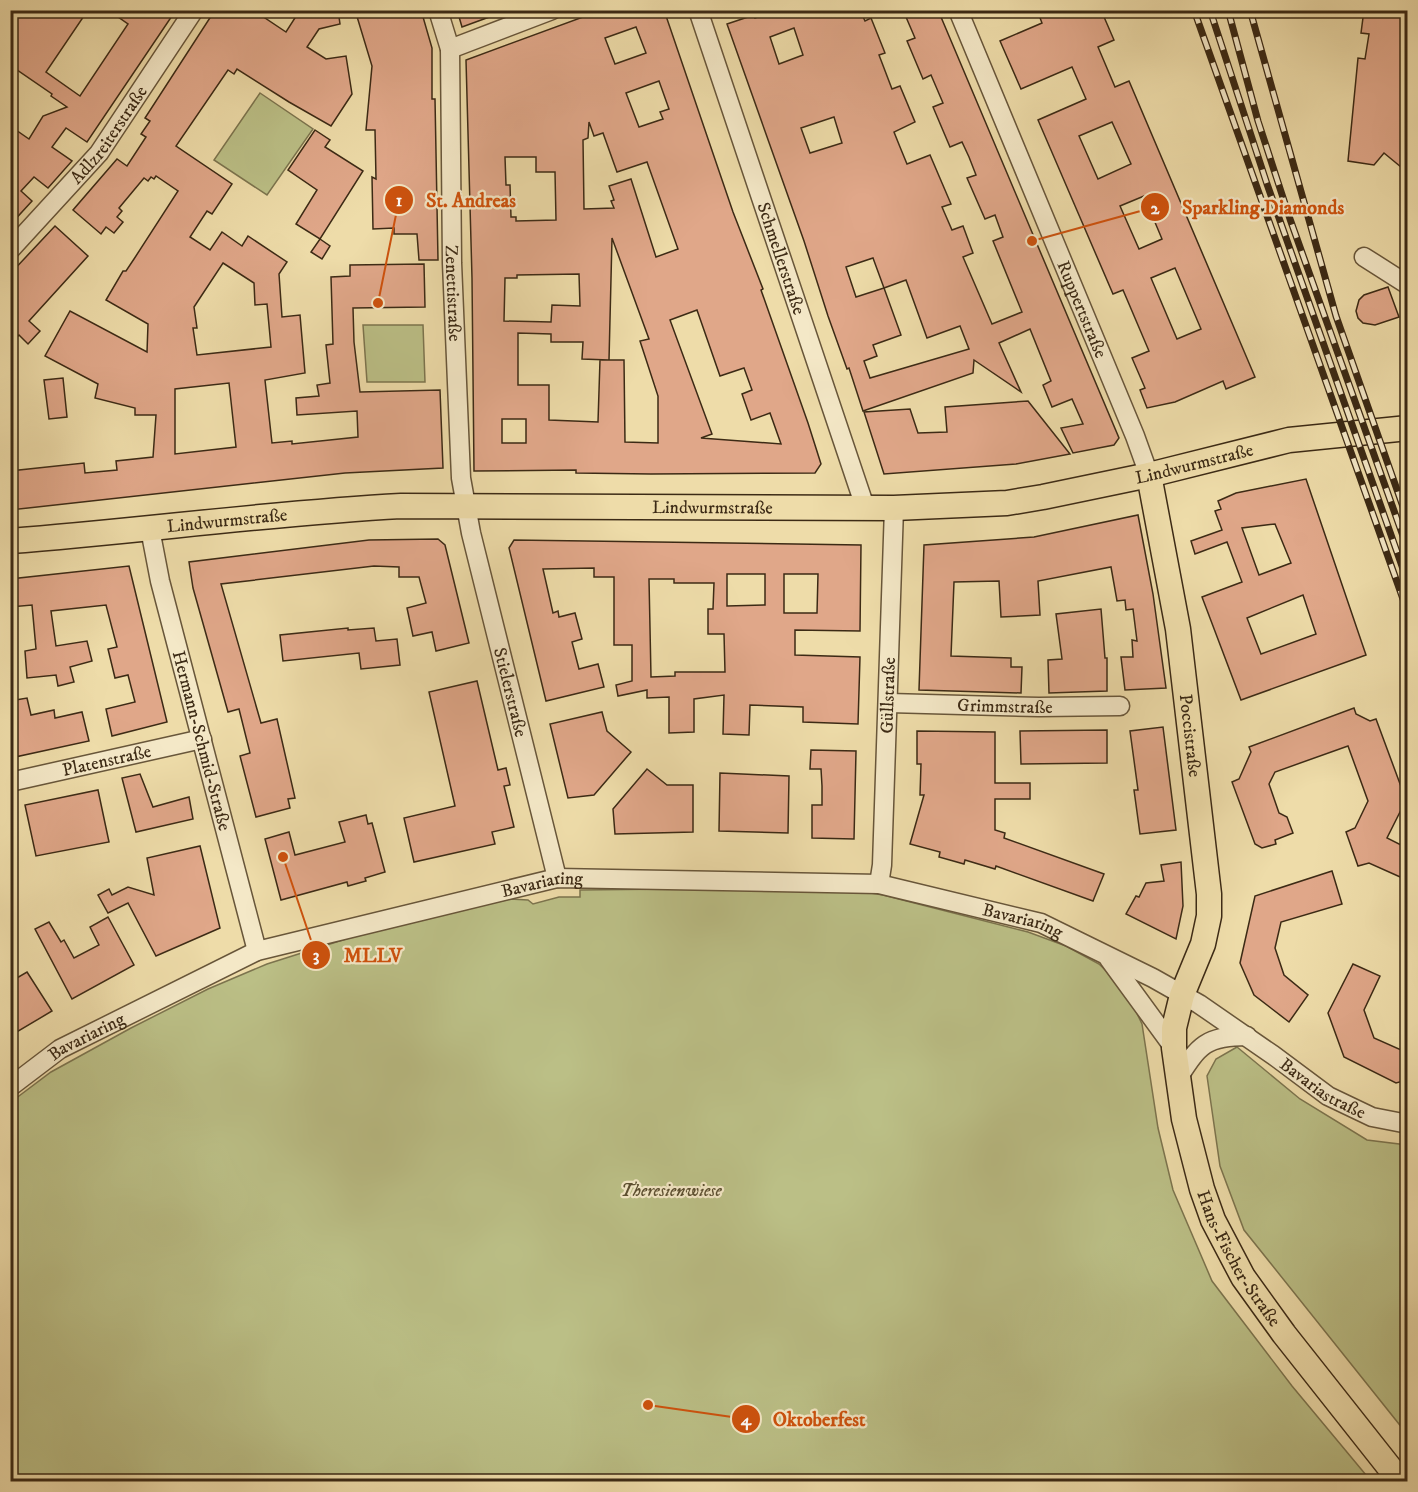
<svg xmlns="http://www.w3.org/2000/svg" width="1418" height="1492" viewBox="0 0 1418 1492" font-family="'IM FELL DW Pica',serif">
<rect width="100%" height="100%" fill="#eedca9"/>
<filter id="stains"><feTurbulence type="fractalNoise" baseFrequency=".00333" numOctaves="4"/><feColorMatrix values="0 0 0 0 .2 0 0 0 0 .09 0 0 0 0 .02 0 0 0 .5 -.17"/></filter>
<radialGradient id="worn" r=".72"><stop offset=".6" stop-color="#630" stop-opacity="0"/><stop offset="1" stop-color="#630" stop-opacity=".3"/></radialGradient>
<!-- green -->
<g fill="#bbbf86" stroke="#7c744e" stroke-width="1.5">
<path d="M 260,93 L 313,129 L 267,195 L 214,160 Z"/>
<path d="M 363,325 L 423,325 L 425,382 L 367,382 Z"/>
<path d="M 776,888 L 852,890 L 883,895 L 1028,932 L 1066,946 L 1099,964 L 1116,980 L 1133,1005 L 1142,1024 L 1158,1128 L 1173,1190 L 1212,1281 L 1292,1386 L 1371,1481 L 11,1482 L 11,1102 L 51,1072 L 131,1028 L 208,989 L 267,964 L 371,931 L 510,899 L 528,900 L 533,904 L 559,897 L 580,897 L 580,890 Z"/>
<path d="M 1237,1047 L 1300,1099 L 1367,1140 L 1407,1145 L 1407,1434 L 1244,1230 L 1220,1166 L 1207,1076 L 1216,1059 Z"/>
</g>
<!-- building -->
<g fill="#e0a789" stroke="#3c2a15" stroke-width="1.5" fill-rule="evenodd">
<path d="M 10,10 L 88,10 L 46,72 L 80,96 L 128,24 L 108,10 L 176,10 L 87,142 L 66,128 L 52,147 L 72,161 L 48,188 L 34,177 L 21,191 L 32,201 L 10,225 L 10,126 L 29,139 L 43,116 L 67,107 L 51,96 L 52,94 L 10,65 Z"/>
<path d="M 215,10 L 253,10 L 286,32 L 300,10 L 338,10 L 340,24 L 319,29 L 307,47 L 326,59 L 346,56 L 352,94 L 331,126 L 289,102 L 237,69 L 234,74 L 228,70 L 176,146 L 232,184 L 212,214 L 207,211 L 190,237 L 210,250 L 222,232 L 242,246 L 248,236 L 287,262 L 279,274 L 282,317 L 300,315 L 305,373 L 265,380 L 272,443 L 292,441 L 292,444 L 358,437 L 357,411 L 297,415 L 296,398 L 319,396 L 317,385 L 330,383 L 326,345 L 333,344 L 331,277 L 350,276 L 350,265 L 424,264 L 425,307 L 353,308 L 354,342 L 360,392 L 440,390 L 443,468 L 345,473 L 10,510 L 10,471 L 84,463 L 85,473 L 117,470 L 116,461 L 153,457 L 156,415 L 135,415 L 135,408 L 95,398 L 98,384 L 45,356 L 70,311 L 147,352 L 148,324 L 106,300 L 123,271 L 126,271 L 134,259 L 178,191 L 156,176 L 154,179 L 151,177 L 148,181 L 144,178 L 119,208 L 122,211 L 117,217 L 123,222 L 114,233 L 106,227 L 101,234 L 73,210 L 117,159 L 127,166 L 146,137 L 141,134 L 150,121 L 145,118 ZM 223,263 L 254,283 L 255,305 L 267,304 L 271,347 L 197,355 L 193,328 L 197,328 L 194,307 ZM 229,383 L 236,447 L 175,454 L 175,389 Z"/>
<path d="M 355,10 L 421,10 L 432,48 L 432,99 L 435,99 L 438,260 L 419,260 L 417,234 L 394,234 L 394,228 L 373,229 L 372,177 L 376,179 L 375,130 L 366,130 L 372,66 Z"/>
<path d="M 457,10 L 502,10 L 503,12 L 462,27 Z"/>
<path d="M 602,10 L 664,10 L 733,212 L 763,289 L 761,290 L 808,423 L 821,464 L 815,473 L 651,474 L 576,473 L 576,470 L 474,471 L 472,278 L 466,60 ZM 636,27 L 646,53 L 615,64 L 605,38 ZM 659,81 L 669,109 L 660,112 L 663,119 L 639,127 L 626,93 ZM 589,122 L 594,136 L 603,133 L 617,172 L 647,162 L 678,249 L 656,257 L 631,179 L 609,186 L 614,200 L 611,201 L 614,208 L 584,209 L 583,140 L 588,138 ZM 505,157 L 536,157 L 536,172 L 555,172 L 556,220 L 516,221 L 516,217 L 511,217 L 510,185 L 506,185 ZM 612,238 L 649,339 L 640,341 L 658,396 L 658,443 L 625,442 L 624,360 L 600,360 L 598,422 L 549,420 L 549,385 L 518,385 L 518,333 L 551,334 L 551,342 L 583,342 L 582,359 L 609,360 ZM 579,274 L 580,306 L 552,305 L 551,322 L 504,321 L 505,278 L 517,278 L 517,275 ZM 697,310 L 720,376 L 744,368 L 752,390 L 742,394 L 751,420 L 770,413 L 781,444 L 701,438 L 712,434 L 670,320 ZM 502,419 L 526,419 L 526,443 L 502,443 Z"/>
<path d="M 777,10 L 860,10 L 865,21 L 871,18 L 885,53 L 879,55 L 892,89 L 900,86 L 915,122 L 894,132 L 900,147 L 907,164 L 930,155 L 951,204 L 942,207 L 952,230 L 963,226 L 973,253 L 963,257 L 992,324 L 1022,312 L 993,241 L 1003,237 L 995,215 L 985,219 L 967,178 L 976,175 L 969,157 L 962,142 L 950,147 L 933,107 L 943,103 L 931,75 L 923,79 L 907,41 L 915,38 L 903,10 L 938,10 L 1119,438 L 1114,445 L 1073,453 L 1061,428 L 1083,424 L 1072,399 L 1052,407 L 1043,385 L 1051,381 L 1030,329 L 999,343 L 1021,392 L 974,360 L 973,373 L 863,411 L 849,368 L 847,369 L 828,316 L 804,241 L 727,24 L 754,15 L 755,18 ZM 794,28 L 803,55 L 779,64 L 770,37 ZM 834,117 L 842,143 L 810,153 L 801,128 ZM 873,258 L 884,288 L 856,297 L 846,267 ZM 906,280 L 927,338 L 960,326 L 969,349 L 870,378 L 864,361 L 877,356 L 873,345 L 901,335 L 884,288 Z"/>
<path d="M 1037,10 L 1101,10 L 1114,40 L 1098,47 L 1115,87 L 1129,81 L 1255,377 L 1226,389 L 1223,381 L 1175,402 L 1147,408 L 1140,390 L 1145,388 L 1132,358 L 1149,351 L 1123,290 L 1113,294 L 1038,120 L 1086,99 L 1072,67 L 1021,89 L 1000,41 L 1042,23 ZM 1112,122 L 1131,164 L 1098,179 L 1079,136 ZM 1144,196 L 1162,239 L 1139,249 L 1120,206 ZM 1175,268 L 1201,329 L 1177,339 L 1151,278 Z"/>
<path d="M 1364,10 L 1407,10 L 1407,172 L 1384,153 L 1374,165 L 1348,161 L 1358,58 L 1365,59 L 1369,34 L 1361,33 Z"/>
<path d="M 315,130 L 330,140 L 325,147 L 363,171 L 320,239 L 296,224 L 317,190 L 288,170 Z"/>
<path d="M 55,226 L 88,256 L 29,321 L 40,331 L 28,344 L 19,335 L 10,344 L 10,274 Z"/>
<path d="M 320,239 L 330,246 L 322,259 L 311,252 Z"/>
<path d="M 1388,287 L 1399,317 L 1375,325 L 1363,323 L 1358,318 L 1356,311 L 1359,300 L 1364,295 Z"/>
<path d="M 63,378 L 67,417 L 49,419 L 44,380 Z"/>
<path d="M 1028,401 L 1070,454 L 1016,464 L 884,474 L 864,412 L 910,409 L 918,433 L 947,432 L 945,407 Z"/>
<path d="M 1306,479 L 1366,655 L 1241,700 L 1202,597 L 1242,582 L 1227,542 L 1195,554 L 1191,541 L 1222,530 L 1215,511 L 1221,509 L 1218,501 L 1236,493 ZM 1275,524 L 1291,563 L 1259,575 L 1242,528 ZM 1303,595 L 1316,634 L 1261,654 L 1247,618 Z"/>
<path d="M 1138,515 L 1153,594 L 1166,688 L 1125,690 L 1121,657 L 1133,657 L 1132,640 L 1137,641 L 1133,609 L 1126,610 L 1125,600 L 1117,601 L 1111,567 L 1038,581 L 1040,615 L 1001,617 L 999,581 L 954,582 L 951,656 L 1011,658 L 1011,667 L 1022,667 L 1021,693 L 919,690 L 924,545 L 1034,537 Z"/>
<path d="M 438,539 L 445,545 L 469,643 L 436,651 L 432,632 L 413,636 L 407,608 L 426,603 L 419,577 L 399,577 L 399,567 L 374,566 L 221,584 L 261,723 L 277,719 L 295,798 L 288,799 L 290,808 L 256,817 L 240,756 L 250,753 L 239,709 L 228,712 L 193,588 L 189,562 L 369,540 Z"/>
<path d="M 514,540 L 861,545 L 860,631 L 795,630 L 795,655 L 860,657 L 858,724 L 803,722 L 803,707 L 750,705 L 749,735 L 723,734 L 724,695 L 694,699 L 694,732 L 669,733 L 669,697 L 647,698 L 647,690 L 618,696 L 616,685 L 632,681 L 632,645 L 614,645 L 614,577 L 594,577 L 594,568 L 543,569 L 553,613 L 558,611 L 559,617 L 575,613 L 582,639 L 572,642 L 579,669 L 598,664 L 604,687 L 546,701 L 509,548 ZM 727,574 L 765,574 L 765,605 L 727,606 ZM 784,574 L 818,574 L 817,613 L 784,613 ZM 649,579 L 674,579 L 674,583 L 714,583 L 713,609 L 708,609 L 708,634 L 724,634 L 725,672 L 675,672 L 675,676 L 651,677 Z"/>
<path d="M 129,566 L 167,722 L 112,736 L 106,709 L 135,702 L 128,675 L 115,678 L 108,649 L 117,647 L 106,605 L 51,611 L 56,646 L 87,641 L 92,661 L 70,667 L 74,682 L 58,686 L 56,675 L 27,678 L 25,651 L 36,649 L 32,605 L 10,607 L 10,579 Z"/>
<path d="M 1101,609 L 1105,658 L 1107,658 L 1107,691 L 1049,693 L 1048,660 L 1062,659 L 1056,614 Z"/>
<path d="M 348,628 L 348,630 L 374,628 L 376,641 L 397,639 L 400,665 L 361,669 L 359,653 L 283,661 L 280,635 Z"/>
<path d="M 477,681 L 498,770 L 506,768 L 510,785 L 504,786 L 514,827 L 492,832 L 495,844 L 414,862 L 404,818 L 455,806 L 429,692 Z"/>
<path d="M 27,698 L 31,715 L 54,710 L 55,718 L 82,712 L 89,741 L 15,757 L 10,738 L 10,701 Z"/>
<path d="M 1354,708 L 1356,714 L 1370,721 L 1376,719 L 1406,800 L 1387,838 L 1407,848 L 1407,880 L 1369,863 L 1358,866 L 1346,832 L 1355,828 L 1368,801 L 1348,746 L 1275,772 L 1269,784 L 1279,813 L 1287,817 L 1293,833 L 1275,840 L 1276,844 L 1262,848 L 1255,844 L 1232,782 L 1239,779 L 1251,752 L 1249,747 Z"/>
<path d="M 602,712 L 607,731 L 631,752 L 594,795 L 568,798 L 550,724 Z"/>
<path d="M 1163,727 L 1176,830 L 1140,834 L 1134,790 L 1138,790 L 1130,731 Z"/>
<path d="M 1107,730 L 1107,763 L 1021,764 L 1020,731 Z"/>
<path d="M 917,731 L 995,732 L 995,783 L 1030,783 L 1030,799 L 995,799 L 995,830 L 1005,833 L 1004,838 L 1104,874 L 1093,901 L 996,866 L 995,869 L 965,860 L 964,864 L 939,857 L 940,852 L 910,844 L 924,795 L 920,795 L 921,764 L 917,764 Z"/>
<path d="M 811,750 L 856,751 L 854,839 L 812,838 L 812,805 L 822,805 L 822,786 L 821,769 L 810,769 Z"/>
<path d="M 647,769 L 667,785 L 693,785 L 693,832 L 615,834 L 613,809 Z"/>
<path d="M 720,773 L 789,776 L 788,833 L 719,831 Z"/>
<path d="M 140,774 L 153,807 L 189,797 L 193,819 L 136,832 L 122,778 Z"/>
<path d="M 98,790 L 109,842 L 36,856 L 25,805 Z"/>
<path d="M 366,815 L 368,824 L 372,823 L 385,872 L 365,878 L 366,881 L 348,886 L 347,882 L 281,900 L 265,839 L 289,832 L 295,855 L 345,842 L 339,822 Z"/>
<path d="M 200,846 L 220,928 L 156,956 L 128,903 L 108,913 L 98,895 L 109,889 L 112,895 L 128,887 L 154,895 L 147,858 Z"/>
<path d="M 1181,862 L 1183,906 L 1176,939 L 1126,914 L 1136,896 L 1139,897 L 1146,883 L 1164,881 L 1161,865 Z"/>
<path d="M 1332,871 L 1342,904 L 1281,922 L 1275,948 L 1284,975 L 1308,995 L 1289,1022 L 1254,995 L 1240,963 L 1255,896 Z"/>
<path d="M 108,917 L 134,965 L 72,999 L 35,929 L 49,922 L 61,942 L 64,940 L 74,958 L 99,945 L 90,927 Z"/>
<path d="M 1353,964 L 1380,976 L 1364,1010 L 1374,1038 L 1401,1050 L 1407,1048 L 1407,1080 L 1396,1083 L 1344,1057 L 1328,1013 Z"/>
<path d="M 27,972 L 52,1011 L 10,1036 L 10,982 Z"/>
</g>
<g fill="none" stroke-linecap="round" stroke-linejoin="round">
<defs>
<g id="minor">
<path id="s1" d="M 438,10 L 450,49 L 452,263 L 461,478 L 471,533 L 557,878"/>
<path id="s2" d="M 698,10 L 865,507"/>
<path id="s3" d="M 958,10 L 1135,436 L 1149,475"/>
<path d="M 450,49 L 552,10"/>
<path id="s4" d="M 10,250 L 99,153 L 194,10"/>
<path d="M 1364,257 L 1408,285"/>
<path id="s5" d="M 150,529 L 160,581 L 257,951"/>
<path id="s6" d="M 889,703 L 1039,707 L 1120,706"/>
<path id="s7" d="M 10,782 L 202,739"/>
<path id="s8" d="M 879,884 L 882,865 L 894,508"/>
<path d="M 1109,959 L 1174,1048"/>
<path d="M 1178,1078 C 1199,1045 1206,1036 1247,1036"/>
<path id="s9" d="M 10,1087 L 60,1049 L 257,951 L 557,878 L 879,884 L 1041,923 L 1153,978 L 1199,1004 L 1273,1055 L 1328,1096 L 1372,1117 L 1408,1124"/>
</g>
<g id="major">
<path id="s10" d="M 1149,475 L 1178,629 L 1209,894 L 1209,916 L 1203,944 L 1182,995 L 1174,1028 L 1174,1048 L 1184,1119 L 1202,1189 L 1213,1220 L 1243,1277 L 1284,1334 L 1401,1482"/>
<path id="s11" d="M 10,541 C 141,531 270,513 401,506 L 894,508 L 1007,503 L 1043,497 L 1149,475 L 1289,440 L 1408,428"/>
</g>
</defs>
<!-- minor casing -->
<use href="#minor" stroke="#68563a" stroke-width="21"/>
<!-- major casing -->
<use href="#major" stroke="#3c2a15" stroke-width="27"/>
<!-- minor -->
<use href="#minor" stroke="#f4e8c7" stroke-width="18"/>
<!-- major -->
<use href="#major" stroke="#eedca9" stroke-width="24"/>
<defs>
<g id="rail">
<path d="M 1194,10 L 1408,613"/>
<path d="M 1210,10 L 1267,184 L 1408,583"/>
<path d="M 1228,10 L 1258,121 L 1290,219 L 1408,550"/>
<path d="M 1250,10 L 1336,316 L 1408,521"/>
</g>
</defs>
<!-- rail casing -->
<use href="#rail" stroke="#3c2a15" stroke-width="7"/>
<!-- rail -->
<use href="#rail" stroke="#f4e8c7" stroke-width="4.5" stroke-dasharray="14" stroke-linecap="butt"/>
</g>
<g text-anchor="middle" stroke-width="4.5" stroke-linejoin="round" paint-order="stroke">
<!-- street labels -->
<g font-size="18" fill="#3c2a15" stroke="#f4e8c7">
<text dy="6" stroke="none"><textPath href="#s4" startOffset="152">Adlzreiterstraße</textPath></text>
<text dy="6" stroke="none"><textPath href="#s2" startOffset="262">Schmellerstraße</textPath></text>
<text dy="6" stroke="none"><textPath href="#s1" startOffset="285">Zenettistraße</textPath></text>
<text dy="6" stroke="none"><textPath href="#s3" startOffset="324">Ruppertstraße</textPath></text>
<text dy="6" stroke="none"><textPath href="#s11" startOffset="1190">Lindwurmstraße</textPath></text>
<text dy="6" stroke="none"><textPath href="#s11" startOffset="704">Lindwurmstraße</textPath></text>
<text dy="6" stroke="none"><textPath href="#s11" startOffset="218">Lindwurmstraße</textPath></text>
<text dy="6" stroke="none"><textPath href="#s1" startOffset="690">Stielerstraße</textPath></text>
<text dy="6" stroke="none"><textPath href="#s8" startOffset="189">Güllstraße</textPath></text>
<text dy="6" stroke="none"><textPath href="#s6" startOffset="116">Grimmstraße</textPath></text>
<text dy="6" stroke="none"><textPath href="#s10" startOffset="264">Poccistraße</textPath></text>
<text dy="6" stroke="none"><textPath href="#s5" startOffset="218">Hermann-Schmid-Straße</textPath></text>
<text dy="6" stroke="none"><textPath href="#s7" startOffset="99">Platenstraße</textPath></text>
<text dy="6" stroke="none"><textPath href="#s9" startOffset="576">Bavariaring</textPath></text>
<text dy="6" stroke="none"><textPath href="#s9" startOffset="1062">Bavariaring</textPath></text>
<text dy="6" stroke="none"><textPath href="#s9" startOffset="92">Bavariaring</textPath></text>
<text dy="6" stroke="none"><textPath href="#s9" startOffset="1408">Bavariastraße</textPath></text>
<text dy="6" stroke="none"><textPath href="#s10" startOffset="806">Hans-Fischer-Straße</textPath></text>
</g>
<!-- park labels -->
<g font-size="18" font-style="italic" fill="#5c4f31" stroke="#f4e8c7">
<text x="671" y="1196">Theresienwiese</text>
</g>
</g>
<!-- callouts -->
<path fill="none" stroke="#ce520d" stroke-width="2" d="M378 303L399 200M1032 241L1155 207M283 857L316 955M648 1405L746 1419"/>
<g fill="#ce520d" stroke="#f4e8c7" stroke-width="2">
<circle cx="378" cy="303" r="6"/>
<circle cx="1032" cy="241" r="6"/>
<circle cx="283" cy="857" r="6"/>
<circle cx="648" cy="1405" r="6"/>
<circle cx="399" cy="200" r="15"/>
<circle cx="1155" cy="207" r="15"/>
<circle cx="316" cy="955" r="15"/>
<circle cx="746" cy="1419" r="15"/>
</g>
<g font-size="18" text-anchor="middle" font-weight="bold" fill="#fff">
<text x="399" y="206">1</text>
<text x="1155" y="214">2</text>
<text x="316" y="961">3</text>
<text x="746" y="1425">4</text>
</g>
<g font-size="20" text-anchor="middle" font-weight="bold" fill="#ce520d" stroke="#f4e8c7" stroke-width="4.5" stroke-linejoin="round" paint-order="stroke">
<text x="471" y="207">St. Andreas</text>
<text x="1263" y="214">Sparkling Diamonds</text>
<text x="373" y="962">MLLV</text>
<text x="819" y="1426">Oktoberfest</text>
</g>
<!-- margin -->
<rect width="1418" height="1492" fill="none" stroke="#eedca9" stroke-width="36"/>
<rect x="12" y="12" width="1394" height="1468" fill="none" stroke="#3c2a15" stroke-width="3"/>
<rect x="18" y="18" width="1382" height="1456" fill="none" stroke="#3c2a15" stroke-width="1.5"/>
<rect width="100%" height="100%" filter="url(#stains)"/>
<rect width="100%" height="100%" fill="url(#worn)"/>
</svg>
